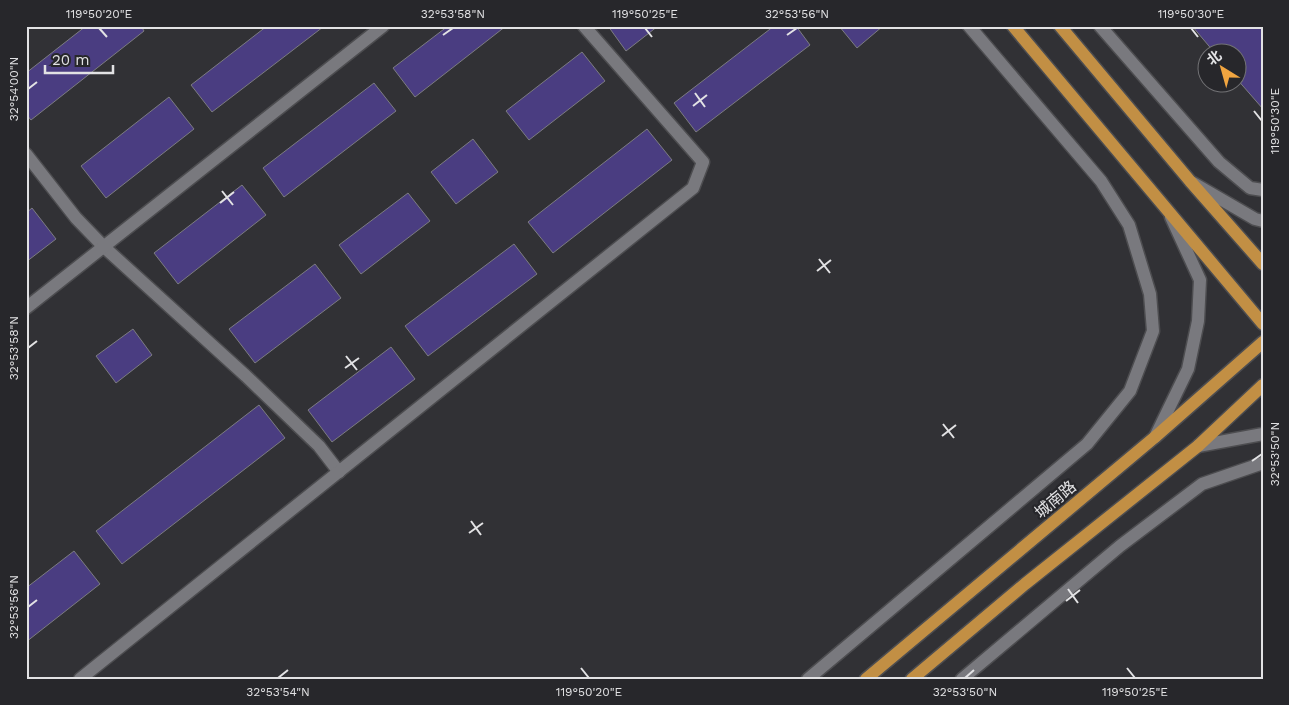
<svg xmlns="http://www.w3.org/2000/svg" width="1289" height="705" viewBox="0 0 1289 705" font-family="'Work Sans','Noto Sans SC',sans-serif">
<rect width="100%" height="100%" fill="#313135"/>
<!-- building -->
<g fill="#4a3d81" stroke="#7c7c81">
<path d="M 86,26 L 141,26 L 144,31 L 31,120 L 26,114 L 26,73 Z"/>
<path d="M 267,26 L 323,27 L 212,112 L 191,85 Z"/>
<path d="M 448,26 L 506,26 L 415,97 L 393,68 Z"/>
<path d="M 608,26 L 658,26 L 626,51 Z"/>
<path d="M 774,26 L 796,26 L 810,45 L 696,132 L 674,103 Z"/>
<path d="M 839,26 L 883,26 L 857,48 Z"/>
<path d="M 1192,26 L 1263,26 L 1263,109 L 1236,78 L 1236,52 L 1214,52 Z"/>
<path d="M 582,52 L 605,81 L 529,140 L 506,111 Z"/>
<path d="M 374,83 L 396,111 L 284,197 L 263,168 Z"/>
<path d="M 169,97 L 194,129 L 106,198 L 81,166 Z"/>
<path d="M 647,129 L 672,160 L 553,253 L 528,222 Z"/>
<path d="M 473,139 L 498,172 L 456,204 L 431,172 Z"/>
<path d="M 242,185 L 266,215 L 178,284 L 154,253 Z"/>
<path d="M 408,193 L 430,221 L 361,274 L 339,245 Z"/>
<path d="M 32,208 L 56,239 L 26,262 L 26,213 Z"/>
<path d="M 514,244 L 537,274 L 428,356 L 405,326 Z"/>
<path d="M 315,264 L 341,298 L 255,363 L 229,329 Z"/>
<path d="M 133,329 L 152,355 L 116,383 L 96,356 Z"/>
<path d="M 391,347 L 415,379 L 332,442 L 308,410 Z"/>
<path d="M 259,405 L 285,438 L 122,564 L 96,531 Z"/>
<path d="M 74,551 L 100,584 L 26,642 L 26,588 Z"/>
</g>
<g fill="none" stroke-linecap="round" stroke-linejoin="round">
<defs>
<g id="minor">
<path d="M 1100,26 L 1219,162 L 1250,188 L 1263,190"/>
<path d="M 26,154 L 76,218 L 104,247 L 246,376 L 319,446 L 339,472"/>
<path d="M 1193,183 L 1255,219 L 1263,221"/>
<path d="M 26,308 L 383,26"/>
<path d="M 1155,437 L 1188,369 L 1198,321 L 1200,280 L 1171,217"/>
<path d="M 1198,446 L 1263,434"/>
<path d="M 80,679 L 693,188 L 703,162 L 584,26"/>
<path d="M 808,679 L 1087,444 L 1130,391 L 1153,331 L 1150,294 L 1129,225 L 1101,181 L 969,26"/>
<path d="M 962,679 L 1120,546 L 1202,484 L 1263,463"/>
</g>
<g id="major">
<path d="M 1013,26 L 1263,324"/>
<path d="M 1060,26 L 1190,181 L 1263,264"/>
<path d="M 866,679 L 1155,437 L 1263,342"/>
<path d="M 912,679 L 1025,584 L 1198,446 L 1263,385"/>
</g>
</defs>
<!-- minor casing -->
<use href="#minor" stroke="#4d4d50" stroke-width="15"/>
<!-- major casing -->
<use href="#major" stroke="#4d4d50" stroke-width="15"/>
<!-- minor -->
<use href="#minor" stroke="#79797e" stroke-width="12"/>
<!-- major -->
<use href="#major" stroke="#c28f44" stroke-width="12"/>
</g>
<!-- ticks -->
<path fill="none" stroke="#e2e2e4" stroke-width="2" d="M 99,28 L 107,37M 645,28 L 652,37M 1191,28 L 1198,37M 443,35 L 453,28M 787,35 L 797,28M 28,89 L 37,82M 695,93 L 705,107M 693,106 L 707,95M 1254,111 L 1262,121M 222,191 L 233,205M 220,203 L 234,192M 819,259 L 830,273M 817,271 L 831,260M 28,348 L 37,341M 346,356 L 357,370M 345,368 L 359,358M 943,424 L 954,438M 942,436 L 956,425M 1252,461 L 1262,454M 471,521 L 481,535M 469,533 L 483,523M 1068,589 L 1078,603M 1066,601 L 1080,590M 28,607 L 37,600M 581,668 L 589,678M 1127,668 L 1135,678M 278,678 L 288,670M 965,678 L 974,670"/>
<g text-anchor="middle" stroke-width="4.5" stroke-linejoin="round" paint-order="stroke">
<!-- street labels -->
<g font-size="16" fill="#e2e2e4" stroke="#27272b">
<text transform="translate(1055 499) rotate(-40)" y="6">城南路</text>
</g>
</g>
<!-- border -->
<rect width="1289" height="705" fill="none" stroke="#27272b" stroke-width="55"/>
<!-- north arrow -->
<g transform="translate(1222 68) rotate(323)"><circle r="24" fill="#27272b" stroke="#727275"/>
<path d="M0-4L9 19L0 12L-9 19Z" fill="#f1a540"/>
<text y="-8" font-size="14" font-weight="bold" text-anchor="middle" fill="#e2e2e4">北</text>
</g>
<!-- scale -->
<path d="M45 65v8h68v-8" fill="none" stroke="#e2e2e4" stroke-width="2.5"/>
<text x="52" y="65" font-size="15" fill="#e2e2e4" stroke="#27272b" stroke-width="4" paint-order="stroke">20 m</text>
<rect x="28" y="28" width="1234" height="650" fill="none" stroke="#e2e2e4" stroke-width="2"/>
<g font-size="12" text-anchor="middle" fill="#e2e2e4">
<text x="99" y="18">119°50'20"E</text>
<text x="453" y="18">32°53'58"N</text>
<text x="645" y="18">119°50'25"E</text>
<text x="797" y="18">32°53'56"N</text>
<text x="1191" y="18">119°50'30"E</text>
<text transform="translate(14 89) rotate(-90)" y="4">32°54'00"N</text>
<text transform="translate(1275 121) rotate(-90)" y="4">119°50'30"E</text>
<text transform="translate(14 348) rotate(-90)" y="4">32°53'58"N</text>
<text transform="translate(1275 454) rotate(-90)" y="4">32°53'50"N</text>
<text transform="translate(14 607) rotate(-90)" y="4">32°53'56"N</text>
<text x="278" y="696">32°53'54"N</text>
<text x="589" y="696">119°50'20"E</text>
<text x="965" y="696">32°53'50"N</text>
<text x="1135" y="696">119°50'25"E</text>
</g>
</svg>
